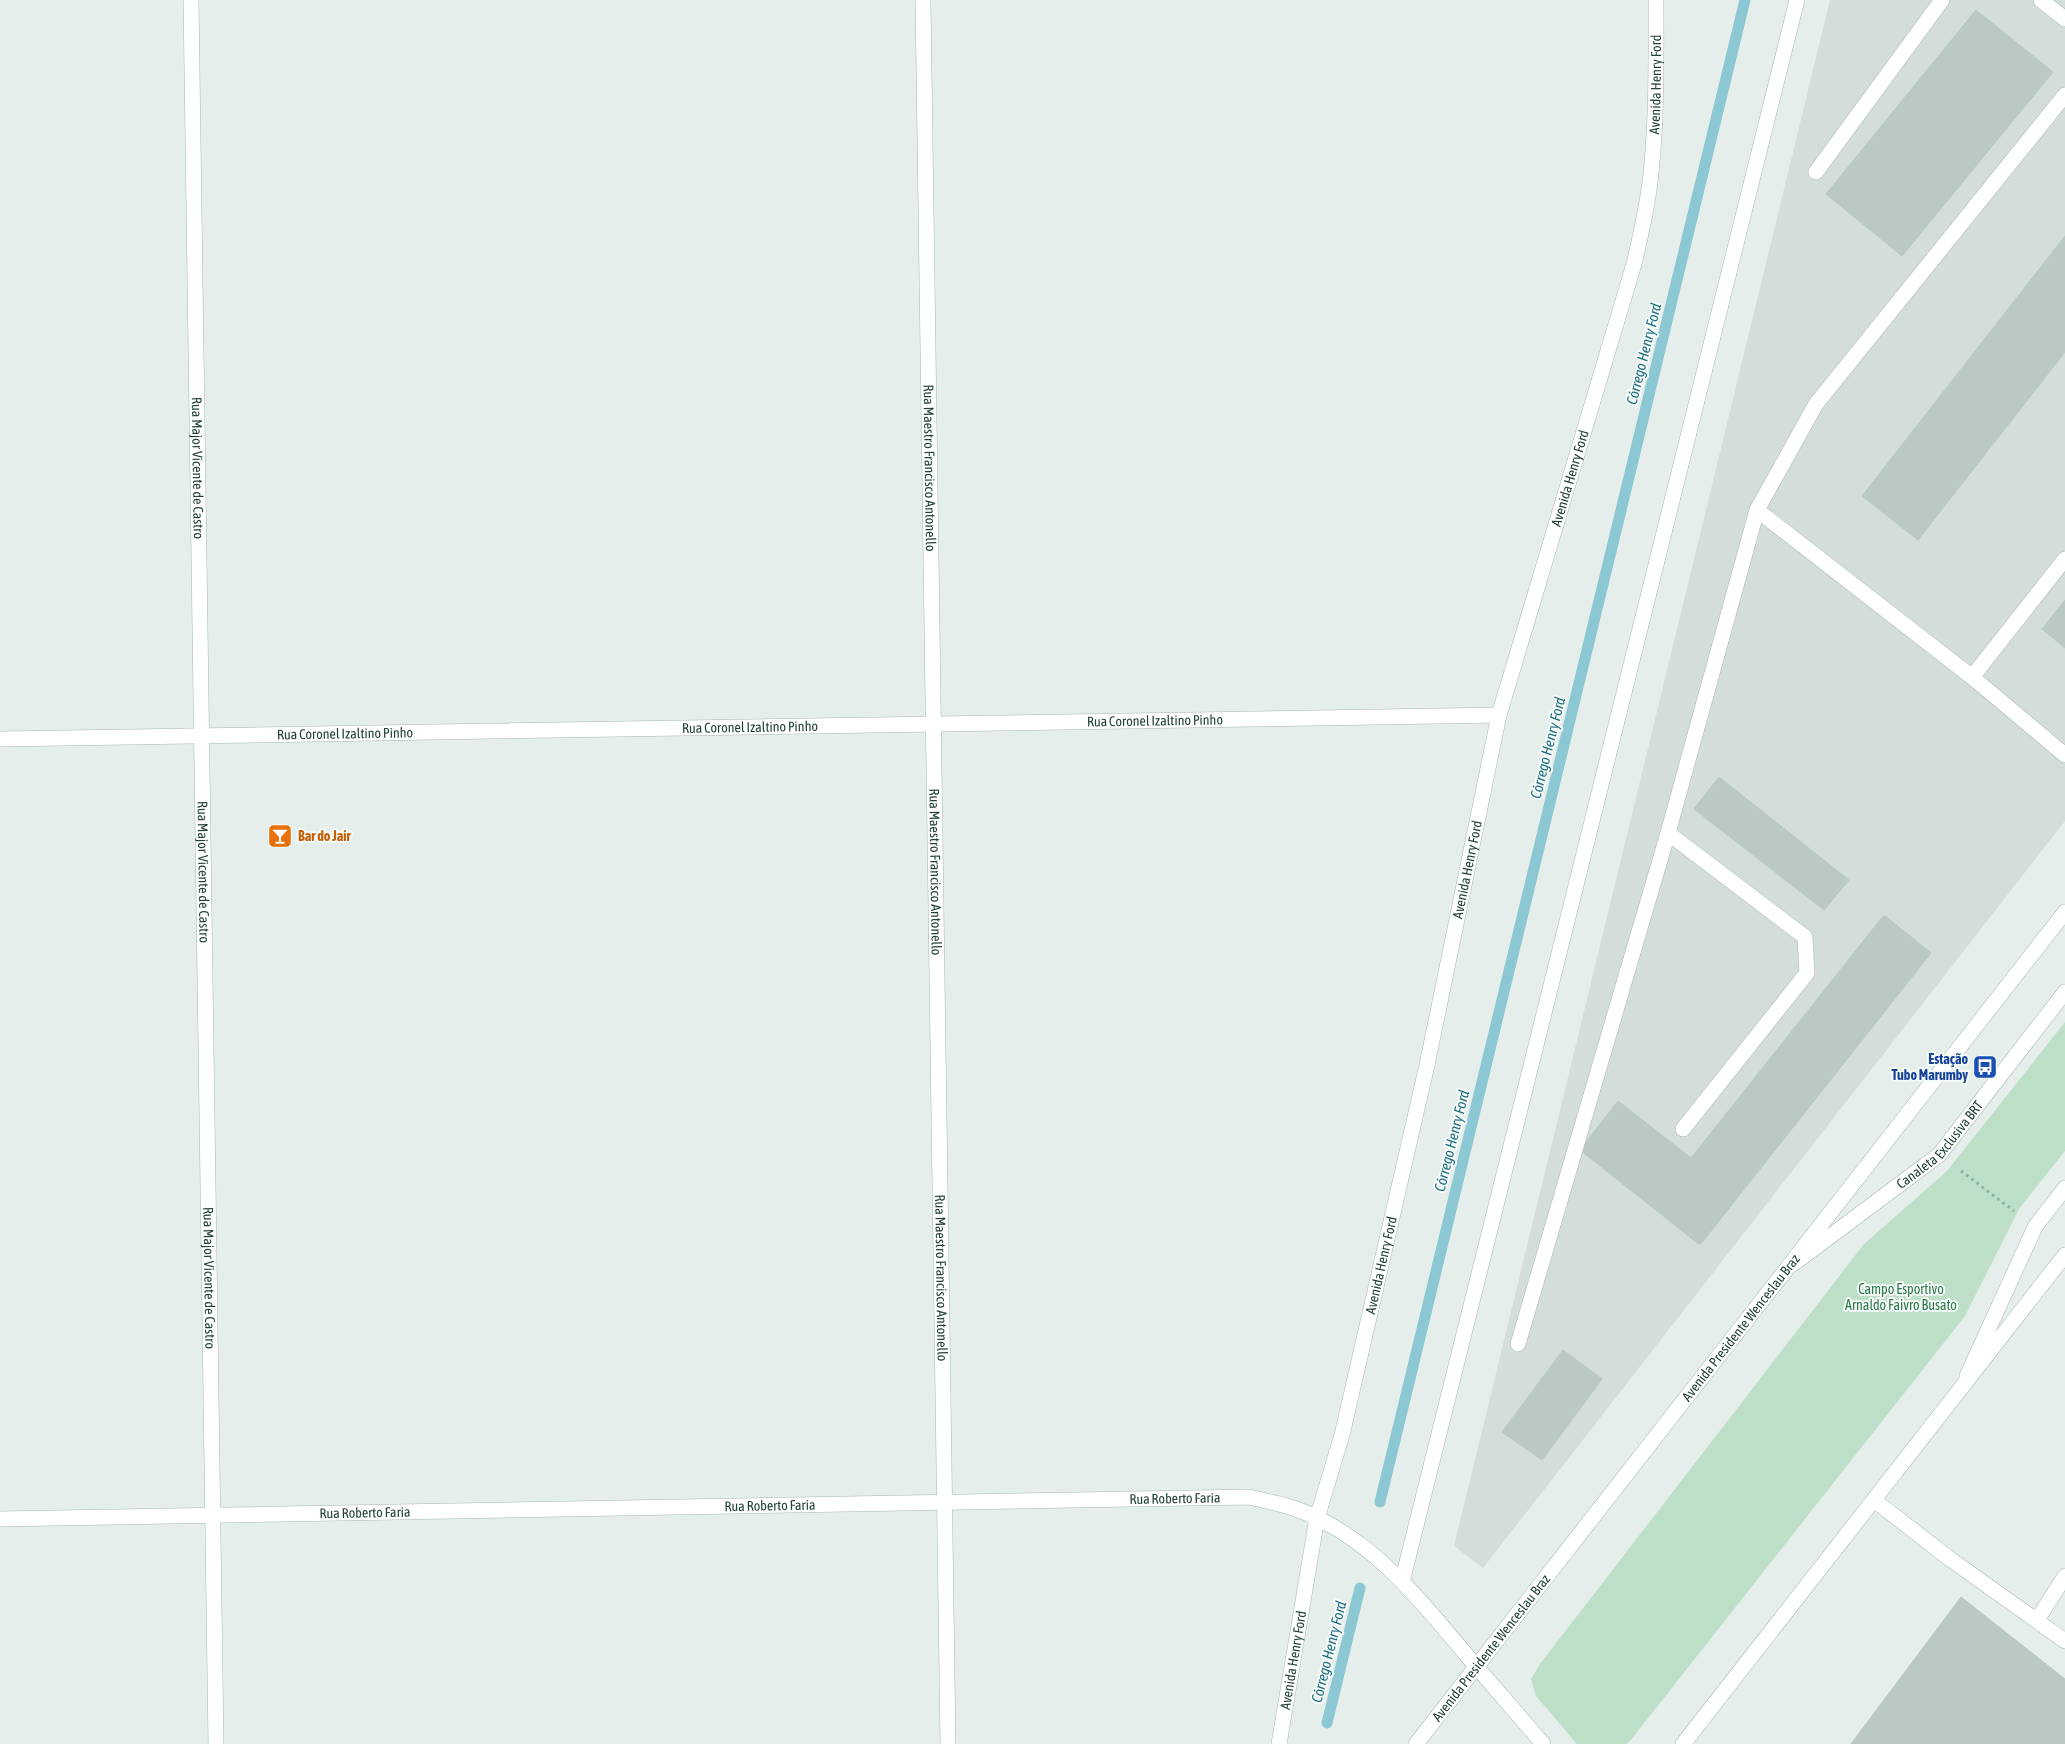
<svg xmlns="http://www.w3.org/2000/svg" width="2065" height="1744" viewBox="0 0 2065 1744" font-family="'Asap Condensed',sans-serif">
<rect width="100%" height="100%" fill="#e5eeea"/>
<!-- built -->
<path fill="#d3ded9" d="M 1830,0 L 2065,0 L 2065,821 L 1483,1568 L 1454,1546 Z"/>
<!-- green -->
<path fill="#bddfc7" d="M 2065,1022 L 2065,1151 L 2019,1209 L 1965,1316 L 1630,1741 L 1626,1744 L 1577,1744 L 1536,1696 L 1531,1679 L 1540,1664 L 1864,1244 L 1947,1171 Z"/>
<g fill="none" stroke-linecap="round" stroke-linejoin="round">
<!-- stream -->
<g stroke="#8cc7d4" stroke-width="11">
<path d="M 1380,1502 L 1745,0"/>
<path d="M 1327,1723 L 1360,1588"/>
</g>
</g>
<!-- building -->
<g fill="#bac9c3" stroke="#b7c8c1">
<path d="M 1976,10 L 2053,72 L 1902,256 L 1826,194 Z"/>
<path d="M 2065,236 L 2065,352 L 1918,540 L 1862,496 Z"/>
<path d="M 2065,600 L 2065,648 L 2042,629 Z"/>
<path d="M 1719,777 L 1849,880 L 1824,910 L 1694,809 Z"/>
<path d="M 1884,915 L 1931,953 L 1700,1245 L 1580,1150 L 1618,1101 L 1691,1158 Z"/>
<path d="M 1563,1350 L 1602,1379 L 1542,1460 L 1502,1432 Z"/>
<path d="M 1961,1597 L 2065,1679 L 2065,1744 L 1851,1744 Z"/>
</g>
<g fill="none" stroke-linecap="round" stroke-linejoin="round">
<defs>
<g id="lane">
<path d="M 2041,0 L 2065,19"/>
<path d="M 1816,172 L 1942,0"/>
<path d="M 1757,510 L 1972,677 L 2065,755"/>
<path d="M 1972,677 L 2065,559"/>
<path d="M 1668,833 L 1805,937 L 1807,973 L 1683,1129"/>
<path id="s1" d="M 1793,1264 L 1939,1155 L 2065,992"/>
<path d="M 1518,1344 L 1668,833 L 1757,510 L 1816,404 L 2065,95"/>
<path d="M 1967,1376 L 2035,1227 L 2065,1188"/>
<path d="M 1874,1500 L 1950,1559 L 2065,1641"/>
<path d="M 2037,1620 L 2065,1576"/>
</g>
<g id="street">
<path id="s2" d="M 0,739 L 1499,715"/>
<path d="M 1402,1582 L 1797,0"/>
<path id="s3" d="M 1279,1744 L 1317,1518 L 1342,1435 L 1427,1065 L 1499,715 L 1634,264 C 1641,234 1648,204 1651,173 C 1657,116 1656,58 1656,0"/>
</g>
<g id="secondary">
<path id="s4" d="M 191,0 L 216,1744"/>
<path id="s5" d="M 923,0 L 948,1744"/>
<path id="s6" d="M 0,1519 L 1249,1497 C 1272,1502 1296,1507 1317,1518 C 1378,1547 1422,1602 1464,1652 C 1490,1683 1517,1713 1543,1744"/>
<path id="s7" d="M 1416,1744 L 2065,912"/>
<path d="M 1683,1744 L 2065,1255"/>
</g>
</defs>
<!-- lane casing -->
<use href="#lane" stroke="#a7b7b1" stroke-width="16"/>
<!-- street casing -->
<use href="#street" stroke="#a7b7b1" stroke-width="16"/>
<!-- secondary casing -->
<use href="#secondary" stroke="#a2bab2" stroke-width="16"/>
<!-- path -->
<path stroke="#84b2a5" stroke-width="3" stroke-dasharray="2.5 4" stroke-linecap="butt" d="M 1961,1171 L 2014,1211"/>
<!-- lane -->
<use href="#lane" stroke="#fff" stroke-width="15"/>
<!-- street -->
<use href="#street" stroke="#fff" stroke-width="15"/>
<!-- secondary -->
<use href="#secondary" stroke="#fff" stroke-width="15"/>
</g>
<!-- icons -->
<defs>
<symbol id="bar-square" viewBox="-11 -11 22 22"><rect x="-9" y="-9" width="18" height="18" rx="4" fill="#e8710a" stroke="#f5faf8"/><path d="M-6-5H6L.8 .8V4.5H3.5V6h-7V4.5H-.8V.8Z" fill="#fff"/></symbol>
<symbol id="bus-square" viewBox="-11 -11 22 22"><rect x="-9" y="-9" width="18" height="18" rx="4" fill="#1a4fb4" stroke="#f5faf8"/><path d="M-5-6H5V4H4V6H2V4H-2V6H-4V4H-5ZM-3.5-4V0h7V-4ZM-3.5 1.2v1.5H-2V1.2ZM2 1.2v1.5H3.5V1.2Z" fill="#fff"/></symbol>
</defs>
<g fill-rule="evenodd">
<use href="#bar-square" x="266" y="822" width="28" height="28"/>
<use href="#bus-square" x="1971" y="1053" width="28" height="28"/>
</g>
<g text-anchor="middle" stroke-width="4" stroke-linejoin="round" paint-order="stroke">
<!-- street labels -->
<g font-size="14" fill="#234139" stroke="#f5faf8">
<text dy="5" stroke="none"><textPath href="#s3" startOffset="1705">Avenida Henry Ford</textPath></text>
<text dy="5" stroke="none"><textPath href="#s4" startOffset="468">Rua Major Vicente de Castro</textPath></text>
<text dy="5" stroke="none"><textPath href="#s5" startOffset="468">Rua Maestro Francisco Antonello</textPath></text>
<text dy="5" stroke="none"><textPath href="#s3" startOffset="1300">Avenida Henry Ford</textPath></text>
<text dy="5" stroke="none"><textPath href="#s2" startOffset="1155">Rua Coronel Izaltino Pinho</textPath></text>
<text dy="5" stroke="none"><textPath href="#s2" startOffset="750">Rua Coronel Izaltino Pinho</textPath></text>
<text dy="5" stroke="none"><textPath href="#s2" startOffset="345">Rua Coronel Izaltino Pinho</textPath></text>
<text dy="5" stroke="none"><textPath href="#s3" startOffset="895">Avenida Henry Ford</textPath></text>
<text dy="5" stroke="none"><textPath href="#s4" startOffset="872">Rua Major Vicente de Castro</textPath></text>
<text dy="5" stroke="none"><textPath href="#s5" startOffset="872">Rua Maestro Francisco Antonello</textPath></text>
<text dy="5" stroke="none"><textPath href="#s1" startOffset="190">Canaleta Exclusiva BRT</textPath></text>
<text dy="5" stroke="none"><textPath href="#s3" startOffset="490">Avenida Henry Ford</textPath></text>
<text dy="5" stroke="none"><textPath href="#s4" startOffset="1278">Rua Major Vicente de Castro</textPath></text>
<text dy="5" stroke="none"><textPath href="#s5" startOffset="1278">Rua Maestro Francisco Antonello</textPath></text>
<text dy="5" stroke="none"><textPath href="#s7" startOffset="528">Avenida Presidente Wenceslau Braz</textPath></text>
<text dy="5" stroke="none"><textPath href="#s6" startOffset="1175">Rua Roberto Faria</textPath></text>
<text dy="5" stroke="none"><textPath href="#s6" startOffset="770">Rua Roberto Faria</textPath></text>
<text dy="5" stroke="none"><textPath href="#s6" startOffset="365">Rua Roberto Faria</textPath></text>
<text dy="5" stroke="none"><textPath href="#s7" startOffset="122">Avenida Presidente Wenceslau Braz</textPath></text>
<text dy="5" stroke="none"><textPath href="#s3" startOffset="85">Avenida Henry Ford</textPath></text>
</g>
<!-- food labels -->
<g font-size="14" font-weight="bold" fill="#c56008" stroke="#f5faf8" text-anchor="start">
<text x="298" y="841">Bar do Jair</text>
</g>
<!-- transit labels -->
<g font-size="14" font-weight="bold" fill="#164399" stroke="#f5faf8" text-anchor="end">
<text x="1968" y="1064">Estação<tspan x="1968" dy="16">Tubo Marumby</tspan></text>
</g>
<!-- park labels -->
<g font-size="14" fill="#2c794c" stroke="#f5faf8">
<text x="1901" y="1294">Campo Esportivo<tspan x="1901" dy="16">Arnaldo Faivro Busato</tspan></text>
</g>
<!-- water labels -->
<g font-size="15" font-style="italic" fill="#1b6c7f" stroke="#f5faf8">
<text transform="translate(1644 354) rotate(-76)" y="5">Córrego Henry Ford</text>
<text transform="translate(1548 748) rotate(-76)" y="5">Córrego Henry Ford</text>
<text transform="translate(1452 1141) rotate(-76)" y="5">Córrego Henry Ford</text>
<text transform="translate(1329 1652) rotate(-76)" y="5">Córrego Henry Ford</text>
</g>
</g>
</svg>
